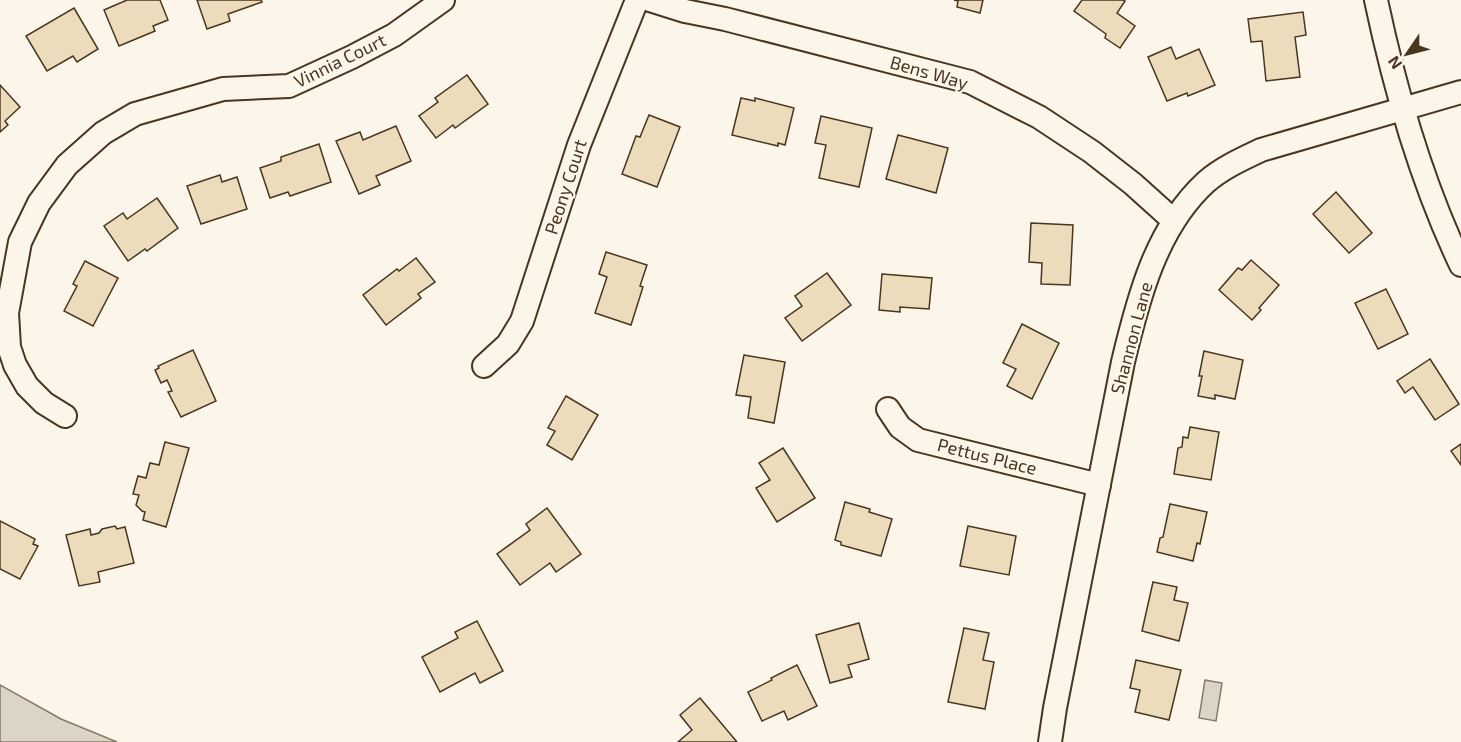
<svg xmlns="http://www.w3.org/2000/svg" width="1461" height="742" viewBox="0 0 1461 742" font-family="'Exo 2',sans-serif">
<rect width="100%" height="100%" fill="#fbf6e9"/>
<!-- water -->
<g fill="#dcd4c6" stroke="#887966" stroke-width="1.5">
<path d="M 1205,680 L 1222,683 L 1216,721 L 1199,718 Z"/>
<path d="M 0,685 L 61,719 L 117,742 L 0,742 Z"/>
</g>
<!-- building -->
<g fill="#ecdcbc" stroke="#4a3520" stroke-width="1.5">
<path d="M 127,0 L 160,0 L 168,20 L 153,26 L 155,31 L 119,46 L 104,10 Z"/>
<path d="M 197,0 L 261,0 L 262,2 L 228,14 L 230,21 L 207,29 Z"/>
<path d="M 954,0 L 983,0 L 980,13 L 957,7 L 958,1 Z"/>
<path d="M 1082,0 L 1123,0 L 1125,1 L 1117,13 L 1135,26 L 1120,48 L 1105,38 L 1106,34 L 1074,11 Z"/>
<path d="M 74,8 L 98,49 L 77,62 L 73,56 L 47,71 L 26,36 Z"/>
<path d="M 1303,12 L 1306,35 L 1295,37 L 1300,77 L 1266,81 L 1262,41 L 1251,42 L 1248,19 Z"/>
<path d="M 1171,47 L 1176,59 L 1199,49 L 1215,85 L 1188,96 L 1187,93 L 1167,101 L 1148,57 Z"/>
<path d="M 467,75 L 488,104 L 455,128 L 453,125 L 436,138 L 419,116 L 438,102 L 435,98 Z"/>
<path d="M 0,85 L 20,107 L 5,121 L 8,125 L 0,132 Z"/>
<path d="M 741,98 L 755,101 L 755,98 L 794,108 L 785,145 L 778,143 L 778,146 L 732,135 Z"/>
<path d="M 649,115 L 680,127 L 657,187 L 622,174 L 636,136 L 640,137 Z"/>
<path d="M 821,116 L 872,128 L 859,187 L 819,178 L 826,145 L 815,143 Z"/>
<path d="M 396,126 L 411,161 L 376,176 L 380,185 L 359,194 L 336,141 L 360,132 L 363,140 Z"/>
<path d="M 898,135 L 948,148 L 936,193 L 886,179 Z"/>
<path d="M 319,144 L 331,182 L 290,196 L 288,192 L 270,198 L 260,168 L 281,161 L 281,157 Z"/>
<path d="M 220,175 L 222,182 L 237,177 L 247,209 L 201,224 L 187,186 Z"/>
<path d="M 1336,192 L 1372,233 L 1349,253 L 1313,214 Z"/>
<path d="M 157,198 L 178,228 L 147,251 L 145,249 L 128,261 L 104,226 L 123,213 L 127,219 Z"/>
<path d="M 1031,223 L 1073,225 L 1070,285 L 1041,284 L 1042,263 L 1029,262 Z"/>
<path d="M 606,252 L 647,265 L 640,286 L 643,287 L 631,325 L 595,313 L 607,277 L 599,274 Z"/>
<path d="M 416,258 L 435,282 L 418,294 L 421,298 L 386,325 L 363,295 L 397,269 L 399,271 Z"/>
<path d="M 1251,260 L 1279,285 L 1259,308 L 1261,310 L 1252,320 L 1219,290 L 1238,268 L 1242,270 Z"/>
<path d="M 85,261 L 118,278 L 93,326 L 64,311 L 77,286 L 73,284 Z"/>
<path d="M 827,273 L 851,305 L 802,341 L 785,318 L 802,306 L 795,296 Z"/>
<path d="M 882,274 L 932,278 L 929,309 L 900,307 L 900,312 L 879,310 Z"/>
<path d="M 1386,289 L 1408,334 L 1378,349 L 1355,303 Z"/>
<path d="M 1022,324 L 1059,343 L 1032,399 L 1007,386 L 1016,369 L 1003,363 Z"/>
<path d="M 193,350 L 216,401 L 181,417 L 168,392 L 172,391 L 167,380 L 161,383 L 155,370 L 159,368 L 158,366 Z"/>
<path d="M 1204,351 L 1243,360 L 1235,399 L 1215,395 L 1215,399 L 1198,396 L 1202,376 L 1199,376 Z"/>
<path d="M 744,355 L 785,362 L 774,423 L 748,418 L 751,397 L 736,395 Z"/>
<path d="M 1430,359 L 1459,404 L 1435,420 L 1413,387 L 1405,393 L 1397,381 Z"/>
<path d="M 566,396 L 598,415 L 572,460 L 547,445 L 555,431 L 548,428 Z"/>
<path d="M 1190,427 L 1219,432 L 1211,480 L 1174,474 L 1178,448 L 1182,447 L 1183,437 L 1188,438 Z"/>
<path d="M 165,442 L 189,448 L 166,527 L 143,520 L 145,512 L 142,511 L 136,505 L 139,495 L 133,494 L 138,476 L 146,478 L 150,463 L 159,465 Z"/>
<path d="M 1461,444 L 1461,465 L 1451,451 Z"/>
<path d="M 783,448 L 815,498 L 777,522 L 756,488 L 770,480 L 759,463 Z"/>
<path d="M 845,502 L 870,509 L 869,512 L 892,519 L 881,556 L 841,545 L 841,542 L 835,540 Z"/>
<path d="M 1170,504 L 1207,512 L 1200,544 L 1197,543 L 1193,561 L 1157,552 L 1160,538 L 1163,537 Z"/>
<path d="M 547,508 L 581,554 L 556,572 L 550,563 L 520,585 L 497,554 L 530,530 L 526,524 Z"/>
<path d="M 0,521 L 35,539 L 33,544 L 38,546 L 20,579 L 0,569 Z"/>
<path d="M 115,526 L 117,529 L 125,527 L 134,563 L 98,572 L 100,582 L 79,586 L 66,535 L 90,529 L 91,535 L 99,533 L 102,529 Z"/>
<path d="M 968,526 L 1016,536 L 1009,575 L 960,566 Z"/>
<path d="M 1153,582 L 1177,587 L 1174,600 L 1188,603 L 1179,641 L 1142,631 Z"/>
<path d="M 477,621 L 503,671 L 480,683 L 475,673 L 440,692 L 422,657 L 458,638 L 455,632 Z"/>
<path d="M 859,623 L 869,659 L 848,665 L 852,677 L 830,683 L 816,635 Z"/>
<path d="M 964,628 L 989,633 L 983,660 L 994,662 L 985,709 L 948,702 Z"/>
<path d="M 1136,660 L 1181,670 L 1169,720 L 1135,712 L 1140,690 L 1130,688 Z"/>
<path d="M 797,665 L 817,706 L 788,720 L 784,711 L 762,721 L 748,692 L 772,680 L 771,678 Z"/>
<path d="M 700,698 L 737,742 L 678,742 L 692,730 L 680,715 Z"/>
</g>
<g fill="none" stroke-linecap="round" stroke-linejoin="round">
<defs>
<g id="minor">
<path d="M 650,0 L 685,11 L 725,19 L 970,82 L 1039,117 L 1092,152 L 1133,184 L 1173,220"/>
<path d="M 1376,0 C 1395,90 1421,181 1461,265"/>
<path d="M 484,366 L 508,344 L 522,321 L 579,145 L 637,0"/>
<path d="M 888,409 L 900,427 L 918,440 L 1099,485"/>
<path d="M 65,416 L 44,403 L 27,386 L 15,365 L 9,347 L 7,313 L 20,242 L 39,203 L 67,165 L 103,133 L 135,114 L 223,89 L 289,86 L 352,57 L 394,35 L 443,0"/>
<path d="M 1050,742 L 1055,708 L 1123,362 C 1138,299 1156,228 1206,182 C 1222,168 1242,159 1261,150 L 1461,92"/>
</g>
</defs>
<!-- minor casing -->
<use href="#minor" stroke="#4a3520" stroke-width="26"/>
<!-- minor -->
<use href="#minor" stroke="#fbf6e9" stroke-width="22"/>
</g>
<g text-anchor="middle" stroke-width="4.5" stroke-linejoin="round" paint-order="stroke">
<!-- street labels -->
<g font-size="18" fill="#4a3520" stroke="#fbf6e9">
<text transform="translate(340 61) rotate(-26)" y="6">Vinnia Court</text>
<text transform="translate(929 73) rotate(16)" y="6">Bens Way</text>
<text transform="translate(566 187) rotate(-72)" y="6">Peony Court</text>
<text transform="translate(1132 338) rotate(-75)" y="6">Shannon Lane</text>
<text transform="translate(987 457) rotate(14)" y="6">Pettus Place</text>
</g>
</g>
<!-- north arrow -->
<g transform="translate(1407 54) rotate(235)" stroke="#fbf6e9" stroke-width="4.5" paint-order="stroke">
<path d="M0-4.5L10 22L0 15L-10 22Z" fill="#4a3520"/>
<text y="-9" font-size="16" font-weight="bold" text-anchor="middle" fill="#4a3520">N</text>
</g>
</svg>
